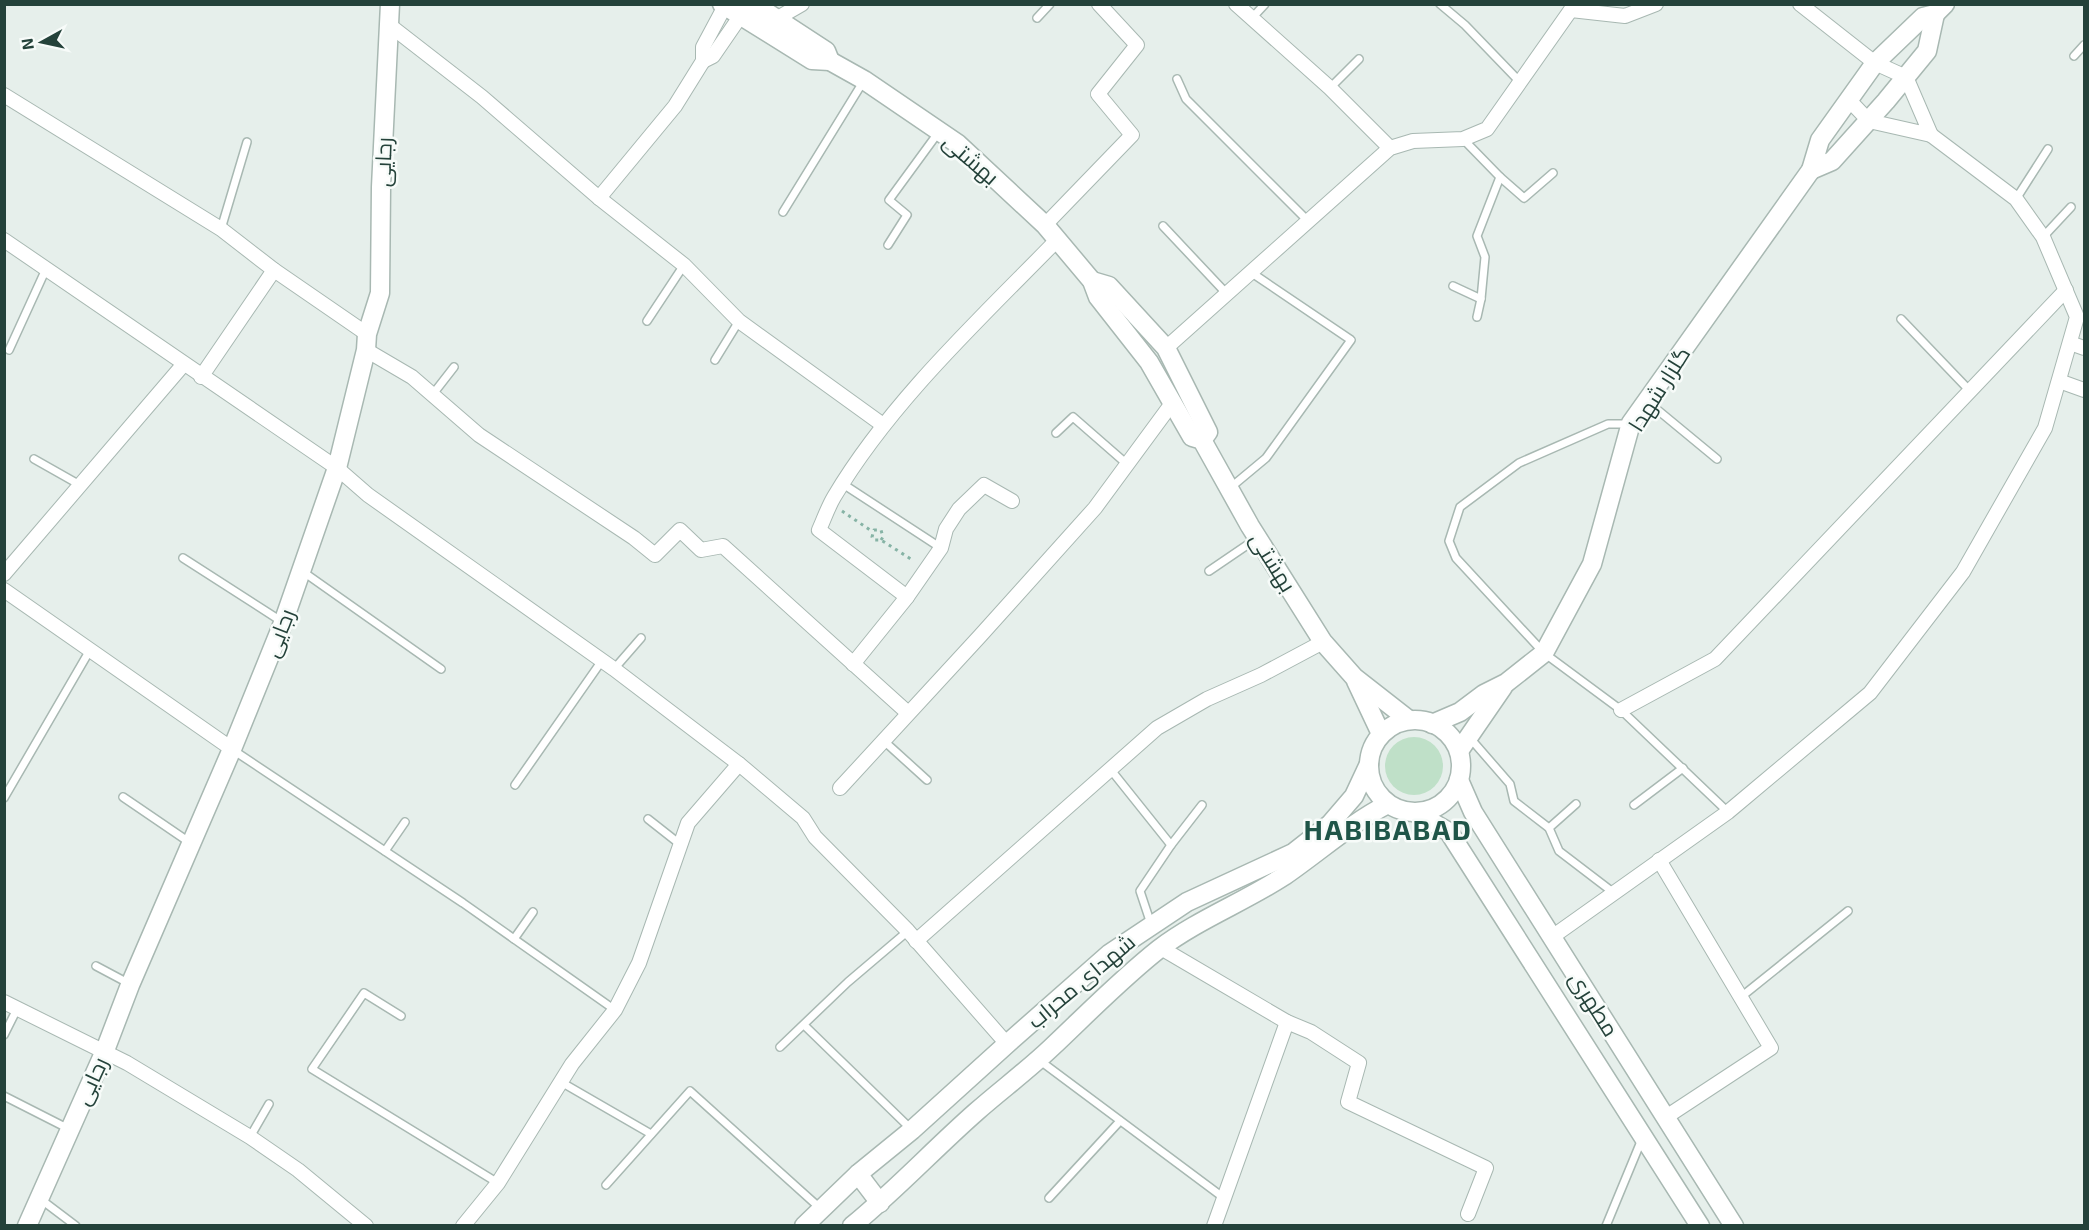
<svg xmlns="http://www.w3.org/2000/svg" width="2089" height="1230" viewBox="0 0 2089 1230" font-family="'Exo 2',Cairo,sans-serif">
<rect width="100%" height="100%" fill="#e6efeb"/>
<!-- grass -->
<circle fill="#bfe0c8" cx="1414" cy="766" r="29"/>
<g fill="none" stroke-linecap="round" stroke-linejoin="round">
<defs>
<g id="service">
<path d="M 1440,4 L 1465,25 L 1520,82"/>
<path d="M 1037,18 L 1050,4"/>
<path d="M 1252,18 L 1265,4"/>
<path d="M 2074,56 L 2084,45"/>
<path d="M 1177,79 L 1186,99 L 1309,222"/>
<path d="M 1330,88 L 1359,59"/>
<path d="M 1463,139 L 1500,177 L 1477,236 L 1485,257 L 1481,299 L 1477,317"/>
<path d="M 1500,177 L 1524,198 L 1553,173"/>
<path d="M 2016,199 L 2048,149"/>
<path d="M 783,212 L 863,82"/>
<path d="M 1163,226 L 1226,293"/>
<path d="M 221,229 L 247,142"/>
<path d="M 2043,237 L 2071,207"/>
<path d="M 888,245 L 907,215 L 889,200 L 938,133"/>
<path d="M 1453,286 L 1481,299"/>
<path d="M 1901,319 L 1970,391"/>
<path d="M 647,321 L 684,265"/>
<path d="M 9,350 L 46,269"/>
<path d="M 715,360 L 739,321"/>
<path d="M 433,394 L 454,367"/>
<path d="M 1648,402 L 1717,459"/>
<path d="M 1629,424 L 1608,424 L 1519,463 L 1460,507 L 1449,541 L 1456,558 L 1544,653 L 1621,710 L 1728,812"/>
<path d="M 1056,433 L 1073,417 L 1128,465"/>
<path d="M 34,459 L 80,485"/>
<path d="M 843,484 L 941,548"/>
<path d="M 1230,488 L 1266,458 L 1351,340 L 1252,273"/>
<path d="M 183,558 L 281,621"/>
<path d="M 302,571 L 441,669"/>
<path d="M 1209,571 L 1256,539"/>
<path d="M 614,669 L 641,638"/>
<path d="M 1470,738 L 1510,784 L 1514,801 L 1549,828 L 1559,851 L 1614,893"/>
<path d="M 884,741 L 927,780"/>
<path d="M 233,750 L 463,903 L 615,1010"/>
<path d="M 1111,770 L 1171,845"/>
<path d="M 515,785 L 601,662"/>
<path d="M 123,797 L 189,842"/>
<path d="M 4,798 L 90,650"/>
<path d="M 1634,805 L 1683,768"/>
<path d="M 648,819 L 681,845"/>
<path d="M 1549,828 L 1576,804"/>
<path d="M 385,851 L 405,822"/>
<path d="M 1151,924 L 1140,891 L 1171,845 L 1202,805"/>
<path d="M 514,939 L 533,912"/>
<path d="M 96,966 L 128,983"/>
<path d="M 1741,997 L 1848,911"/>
<path d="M 401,1016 L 364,993 L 312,1069 L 498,1183"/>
<path d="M 804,1025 L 910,1128"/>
<path d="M 4,1035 L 17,1009"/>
<path d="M 780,1047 L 848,982 L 908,931"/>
<path d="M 1039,1060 L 1224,1198"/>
<path d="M 561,1082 L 651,1134"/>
<path d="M 4,1096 L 69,1129"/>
<path d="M 250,1137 L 269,1104"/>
<path d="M 606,1185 L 690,1091 L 821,1209"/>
<path d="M 39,1198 L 76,1226"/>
<path d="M 1049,1198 L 1120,1121"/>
<path d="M 1606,1226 L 1642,1139"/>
</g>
<g id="minor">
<path d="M 1236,4 L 1330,88 L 1390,148"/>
<path d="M 1800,4 L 1875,63 L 1906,77 L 1931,135 L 1869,121 L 1849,100"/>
<path d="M 1571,10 L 1625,16 L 1656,4"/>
<path d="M 776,19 L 802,4"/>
<path d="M 388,24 L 482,97 L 599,198 L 684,265 L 739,321 L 883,425"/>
<path d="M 703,61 L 713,56 L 746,8"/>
<path d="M 4,95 L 221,229 L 274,270 L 367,334"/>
<path d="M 599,198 L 675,106 L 703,61 L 703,47 L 726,4"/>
<path d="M 1045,225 L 1132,135 L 1098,94 L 1137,45 L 1099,4"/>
<path d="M 4,240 L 337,468 L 368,495 L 614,669 L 739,764 L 803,818 L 815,837 L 908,931 L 1007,1044"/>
<path d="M 2070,343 L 2084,348"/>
<path d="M 1166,348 L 1390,148 L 1413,141 L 1463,139 L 1487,129 L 1575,4"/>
<path d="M 366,350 L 412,377 L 479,435 L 634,538 L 655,555 L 680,530 L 701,550 L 723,546 L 908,713"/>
<path d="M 201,377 L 274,270"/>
<path d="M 2059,381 L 2084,390"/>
<path d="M 4,574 L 183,365"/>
<path d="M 4,590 L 232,749"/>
<path d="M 907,597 L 819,530 C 824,519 828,507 834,497 C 891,401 981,318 1058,239"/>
<path d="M 853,664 L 907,597 L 941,548 L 946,529 L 959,509 L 984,485 L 1012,501"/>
<path d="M 1621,710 L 1715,659 L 2066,290"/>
<path d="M 840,788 L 980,636 L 1095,508 L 1173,402"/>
<path d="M 1659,860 L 1771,1048 L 1666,1117"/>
<path d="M 1552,937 L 1728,812 L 1870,693 L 1963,572 L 2045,428 L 2077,317 L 2043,237 L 2016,199 L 1931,135"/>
<path d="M 916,941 L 1157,728 L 1207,699 L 1261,675 L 1323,642"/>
<path d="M 1161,948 L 1287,1022 L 1311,1032 L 1359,1063 L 1348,1102 L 1486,1168 L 1468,1214"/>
<path d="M 4,1002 L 127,1063 L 250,1137 L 298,1170 L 366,1226"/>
<path d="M 463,1226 L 498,1183 L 572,1064 L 615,1010 L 639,963 L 688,823 L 739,764"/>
<path d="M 1214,1226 L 1287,1022"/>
</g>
<g id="tertiary">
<path d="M 722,4 L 812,60 L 830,61 L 864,80 L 958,144 L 1045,225 L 1092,281 L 1098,297 L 1149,362 L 1192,437 L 1202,440 L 1250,526 L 1323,642 L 1354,677 L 1409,720"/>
<path d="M 754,4 L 826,51 L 830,61"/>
<path d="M 1811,170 L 1832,161 L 1886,101 L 1927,51 L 1935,14"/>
<path d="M 1092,281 L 1109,286 L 1166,348 L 1208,432 L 1202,440"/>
<path d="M 1356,681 L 1381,734"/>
<circle cx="1415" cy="766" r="46"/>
<path d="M 1432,724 L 1460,712 L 1484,694 L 1506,683 L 1544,653 L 1592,564 L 1631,423 L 1811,170 L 1820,140 L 1875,63 L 1923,17 L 1935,14 L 1945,4"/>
<path d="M 1459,751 L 1503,687"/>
<path d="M 1459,780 L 1473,812 L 1734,1226"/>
<path d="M 1416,813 L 1449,832 L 1700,1226"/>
<path d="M 858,1174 L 880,1203"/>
<path d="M 27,1226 L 104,1053 L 130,985 L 232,749 L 283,623 L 337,468 L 366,350 L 367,334 L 380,293 L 381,187 L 390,4"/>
<path d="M 804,1226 L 858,1174 L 912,1130 L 1007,1044 L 1109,954 L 1187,902 L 1293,853 L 1330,824 L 1354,796 L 1369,764"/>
<path d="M 852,1226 C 896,1190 934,1149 976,1112 C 1001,1090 1028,1070 1052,1047 C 1087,1014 1121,979 1159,949 C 1197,920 1244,902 1284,876 C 1319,852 1351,823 1388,804"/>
</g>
</defs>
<!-- service casing -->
<use href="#service" stroke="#a8b8b2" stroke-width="10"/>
<!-- minor casing -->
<use href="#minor" stroke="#a8b8b2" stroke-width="16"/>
<!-- tertiary casing -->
<use href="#tertiary" stroke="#a8b8b2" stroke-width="21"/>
<!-- path -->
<g stroke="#86b3a5" stroke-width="3" stroke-dasharray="3 4.5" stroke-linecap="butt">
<path d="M 842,511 L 873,532"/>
<path d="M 881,540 L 883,537 L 881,530 L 874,530 L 872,537 L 874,540 L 881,540 L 914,561"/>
</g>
<!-- service -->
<use href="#service" stroke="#fff" stroke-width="7"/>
<!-- minor -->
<use href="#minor" stroke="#fff" stroke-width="14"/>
<!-- tertiary -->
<use href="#tertiary" stroke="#fff" stroke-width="18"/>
</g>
<g text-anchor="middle" stroke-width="5" stroke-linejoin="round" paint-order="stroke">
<!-- street labels -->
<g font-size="22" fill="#24423a" stroke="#f7fbf9">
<text transform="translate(971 159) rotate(41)" y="8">بهشتی</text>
<text transform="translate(383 162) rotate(-88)" y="8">رجایی</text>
<text transform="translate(1659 389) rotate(-58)" y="8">گلزار شهدا</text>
<text transform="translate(1273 562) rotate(58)" y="8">بهشتی</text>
<text transform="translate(279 633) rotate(-69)" y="8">رجایی</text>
<text transform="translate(1081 981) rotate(-40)" y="8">شهدای محراب</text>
<text transform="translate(1594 1004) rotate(58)" y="8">مطهری</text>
<text transform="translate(91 1081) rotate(-65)" y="8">رجایی</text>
</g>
<!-- district labels -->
<g font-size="28" font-weight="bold" letter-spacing="1.5" fill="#1f5548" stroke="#f7fbf9">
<text x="1388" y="840">HABIBABAD</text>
</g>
</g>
<!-- border -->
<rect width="2089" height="1230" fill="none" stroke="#24423a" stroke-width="12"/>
<!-- north arrow -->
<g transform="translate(42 42) rotate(262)" stroke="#f7fbf9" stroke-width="4.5" paint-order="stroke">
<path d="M0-4.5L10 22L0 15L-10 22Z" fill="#24423a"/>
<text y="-9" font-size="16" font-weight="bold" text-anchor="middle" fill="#24423a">N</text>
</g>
</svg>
